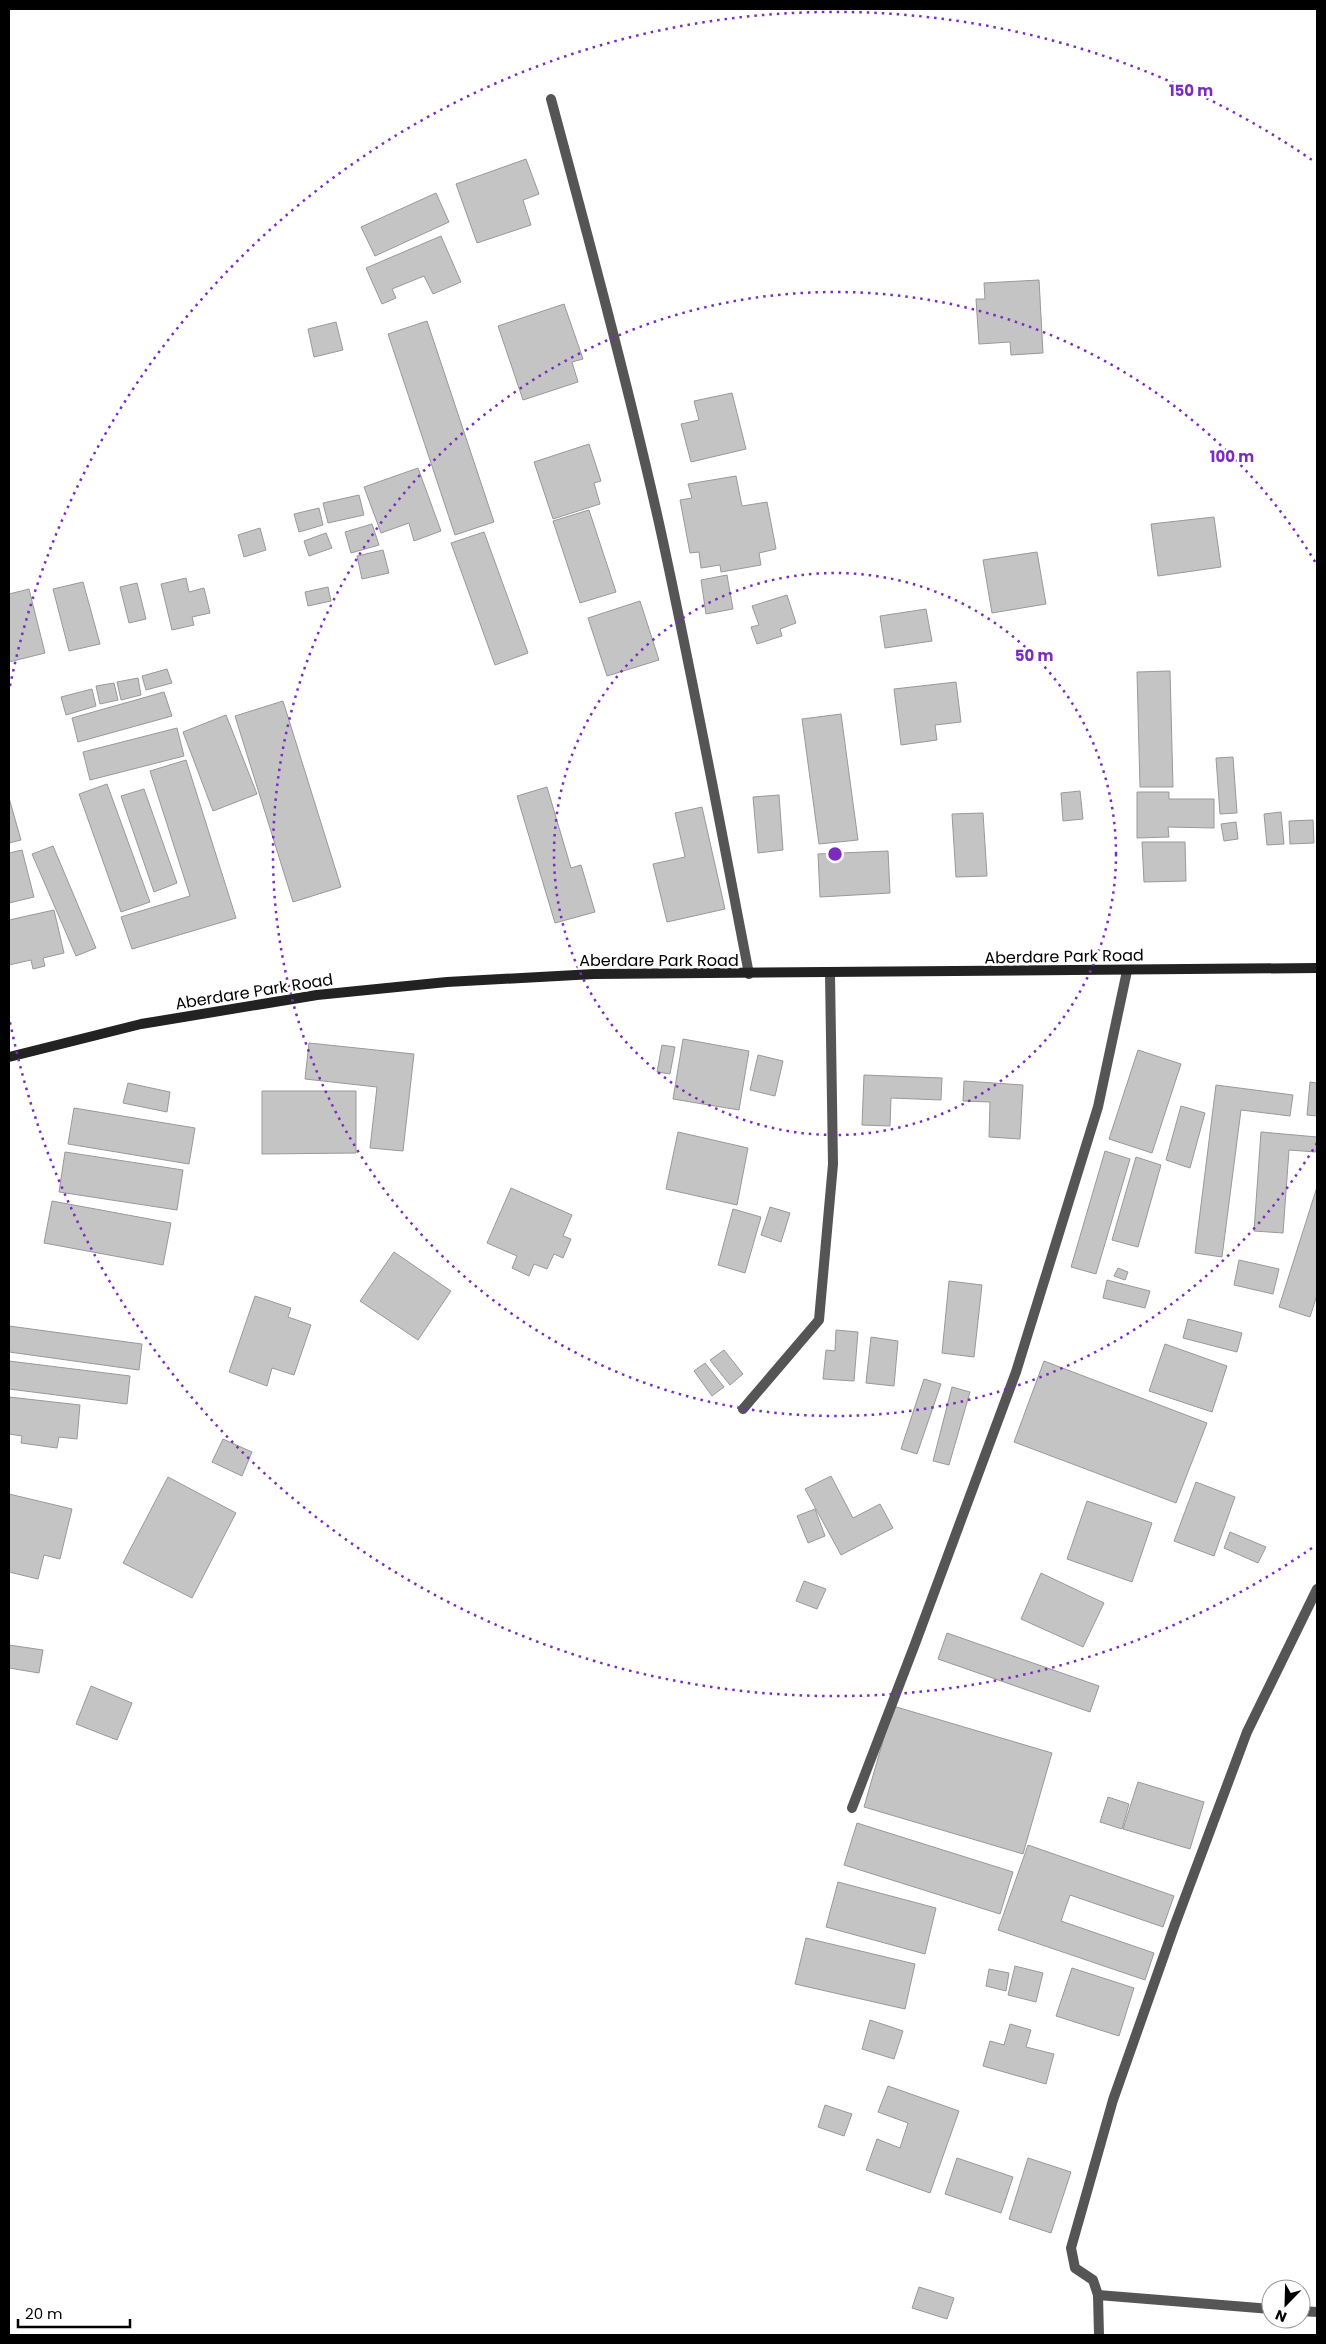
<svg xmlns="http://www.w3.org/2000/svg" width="1326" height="2344" viewBox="0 0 1326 2344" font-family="Poppins,sans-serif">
<rect width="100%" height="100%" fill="#fff"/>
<!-- building -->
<g fill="#c4c4c4" stroke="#999">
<path d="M 526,159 L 539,194 L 523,200 L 531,225 L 477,243 L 456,184 Z"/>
<path d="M 436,193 L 449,222 L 375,256 L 361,227 Z"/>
<path d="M 441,236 L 461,282 L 433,294 L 424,276 L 392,289 L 396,298 L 382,304 L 366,268 Z"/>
<path d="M 1039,280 L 1043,353 L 1011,355 L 1010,342 L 979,344 L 976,299 L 985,299 L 984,283 Z"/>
<path d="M 564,304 L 583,359 L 572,362 L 578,382 L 523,400 L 498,326 Z"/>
<path d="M 427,321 L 494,522 L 455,535 L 388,334 Z"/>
<path d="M 336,322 L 343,350 L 314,357 L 308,329 Z"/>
<path d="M 732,393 L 746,449 L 691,462 L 681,424 L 699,420 L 694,401 Z"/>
<path d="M 589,444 L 601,481 L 594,483 L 600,504 L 553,519 L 534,462 Z"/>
<path d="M 418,468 L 441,531 L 414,541 L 409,523 L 381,533 L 364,487 Z"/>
<path d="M 736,476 L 742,506 L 767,502 L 776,549 L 759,553 L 761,565 L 721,572 L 720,565 L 701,568 L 699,552 L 690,553 L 680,500 L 692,498 L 688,484 Z"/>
<path d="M 359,495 L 364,515 L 328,523 L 323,503 Z"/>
<path d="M 319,508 L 323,525 L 299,532 L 294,514 Z"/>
<path d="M 589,510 L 616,592 L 580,603 L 553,521 Z"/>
<path d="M 1214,517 L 1221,567 L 1158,576 L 1151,524 Z"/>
<path d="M 372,524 L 379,545 L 351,553 L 345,532 Z"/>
<path d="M 260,528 L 266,550 L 244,557 L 238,535 Z"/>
<path d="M 484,532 L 528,653 L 495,665 L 451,543 Z"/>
<path d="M 326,533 L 332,548 L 309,556 L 304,541 Z"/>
<path d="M 383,550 L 389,573 L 362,579 L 357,556 Z"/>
<path d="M 1037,552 L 1046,604 L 992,613 L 983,560 Z"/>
<path d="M 727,575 L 733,609 L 706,614 L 701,580 Z"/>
<path d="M 186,578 L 189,592 L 204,588 L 210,613 L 192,617 L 194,625 L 172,630 L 161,584 Z"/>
<path d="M 83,582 L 100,644 L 69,651 L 53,589 Z"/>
<path d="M 137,583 L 146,619 L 129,623 L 120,587 Z"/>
<path d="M 328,587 L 331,601 L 308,606 L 305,592 Z"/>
<path d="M 29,589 L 45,653 L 9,662 L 9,594 Z"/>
<path d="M 787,595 L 796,623 L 780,629 L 782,636 L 757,644 L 751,627 L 759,625 L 752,606 Z"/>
<path d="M 640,601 L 659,660 L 607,676 L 588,618 Z"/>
<path d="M 926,609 L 932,641 L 885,648 L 880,616 Z"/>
<path d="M 167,669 L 172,683 L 146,690 L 142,676 Z"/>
<path d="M 1170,671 L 1173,787 L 1140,787 L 1137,672 Z"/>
<path d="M 138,678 L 141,695 L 121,700 L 117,682 Z"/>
<path d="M 956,682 L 961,722 L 935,725 L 937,740 L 901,745 L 894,689 Z"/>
<path d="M 114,683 L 118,700 L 100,704 L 96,686 Z"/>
<path d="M 92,689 L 96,706 L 66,715 L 61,697 Z"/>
<path d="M 164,692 L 172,716 L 78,742 L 72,718 Z"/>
<path d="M 283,701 L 341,887 L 293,902 L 235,716 Z"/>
<path d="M 841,714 L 858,840 L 819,844 L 802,719 Z"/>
<path d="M 226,715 L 257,794 L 213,811 L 183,732 Z"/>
<path d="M 177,728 L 184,756 L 90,780 L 83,752 Z"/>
<path d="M 1233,757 L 1237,813 L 1220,814 L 1216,758 Z"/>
<path d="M 186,760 L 236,918 L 132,949 L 121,917 L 190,896 L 150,771 Z"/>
<path d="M 107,784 L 150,902 L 121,912 L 79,794 Z"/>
<path d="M 547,787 L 571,868 L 581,865 L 595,912 L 555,923 L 517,796 Z"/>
<path d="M 144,789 L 177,883 L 154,892 L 121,796 Z"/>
<path d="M 1080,791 L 1083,819 L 1063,821 L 1061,793 Z"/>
<path d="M 1137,792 L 1169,792 L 1169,799 L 1214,799 L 1214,828 L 1168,827 L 1169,837 L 1137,838 Z"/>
<path d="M 779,795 L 783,850 L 758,853 L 753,797 Z"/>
<path d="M 9,798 L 21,840 L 9,843 Z"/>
<path d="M 702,807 L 725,909 L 667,922 L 653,864 L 685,857 L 675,813 Z"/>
<path d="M 1281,812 L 1284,844 L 1267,845 L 1264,814 Z"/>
<path d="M 983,813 L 987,876 L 956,877 L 952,814 Z"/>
<path d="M 1313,820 L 1314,843 L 1290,844 L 1289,821 Z"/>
<path d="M 1236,822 L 1238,839 L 1224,841 L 1221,824 Z"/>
<path d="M 1142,842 L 1185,842 L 1186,881 L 1144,882 Z"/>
<path d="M 53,846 L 96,948 L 76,956 L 32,854 Z"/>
<path d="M 22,850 L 34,897 L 9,903 L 9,853 Z"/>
<path d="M 888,851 L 890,893 L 820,897 L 818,854 Z"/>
<path d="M 54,910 L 64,953 L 43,958 L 45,966 L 33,969 L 31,960 L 9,965 L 9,920 Z"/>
<path d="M 683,1039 L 749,1051 L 739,1110 L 673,1099 Z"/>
<path d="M 309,1043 L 414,1054 L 403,1151 L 370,1148 L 377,1087 L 305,1079 Z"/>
<path d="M 662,1045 L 675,1047 L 670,1074 L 657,1072 Z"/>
<path d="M 1138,1050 L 1181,1064 L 1152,1153 L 1109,1139 Z"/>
<path d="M 758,1055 L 783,1061 L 775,1096 L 750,1090 Z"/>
<path d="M 864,1075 L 942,1078 L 941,1100 L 891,1098 L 890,1126 L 862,1125 Z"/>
<path d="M 964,1081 L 1023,1085 L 1020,1139 L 989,1137 L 990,1102 L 963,1101 Z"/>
<path d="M 1310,1082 L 1317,1083 L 1317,1116 L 1307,1115 Z"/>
<path d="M 128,1083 L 170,1092 L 167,1112 L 123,1103 Z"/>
<path d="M 1216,1085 L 1293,1095 L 1290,1116 L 1241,1110 L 1222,1257 L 1195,1253 Z"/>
<path d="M 262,1091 L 356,1091 L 356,1153 L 262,1154 Z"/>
<path d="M 1181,1106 L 1205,1113 L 1190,1168 L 1166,1160 Z"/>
<path d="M 74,1108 L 195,1128 L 189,1164 L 68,1144 Z"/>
<path d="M 678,1132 L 748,1148 L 737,1205 L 666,1189 Z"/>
<path d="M 1261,1132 L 1317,1137 L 1316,1152 L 1289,1150 L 1283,1233 L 1254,1231 Z"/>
<path d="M 1105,1151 L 1130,1159 L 1096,1274 L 1071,1267 Z"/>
<path d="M 65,1152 L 183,1170 L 177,1210 L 59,1192 Z"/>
<path d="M 1136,1157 L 1161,1165 L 1138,1247 L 1112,1240 Z"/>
<path d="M 1317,1187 L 1317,1295 L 1310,1317 L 1279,1307 Z"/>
<path d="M 511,1188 L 572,1215 L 563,1236 L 571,1239 L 563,1258 L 554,1254 L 547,1269 L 534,1264 L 529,1276 L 512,1268 L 517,1256 L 487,1243 Z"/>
<path d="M 52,1201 L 171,1223 L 163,1265 L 44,1243 Z"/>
<path d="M 770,1207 L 790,1213 L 781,1242 L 761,1235 Z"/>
<path d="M 733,1209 L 761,1217 L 745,1273 L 718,1265 Z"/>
<path d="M 394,1252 L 451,1291 L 418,1340 L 360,1301 Z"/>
<path d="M 1239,1260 L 1279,1269 L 1273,1294 L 1234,1285 Z"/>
<path d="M 1118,1268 L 1128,1272 L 1125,1280 L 1114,1276 Z"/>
<path d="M 1107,1280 L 1150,1291 L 1145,1308 L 1103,1298 Z"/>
<path d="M 949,1281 L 982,1285 L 974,1357 L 942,1353 Z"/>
<path d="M 255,1296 L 291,1308 L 288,1317 L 311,1325 L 294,1375 L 272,1368 L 267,1386 L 229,1372 Z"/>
<path d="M 1188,1319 L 1242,1333 L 1237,1352 L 1183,1338 Z"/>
<path d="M 9,1326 L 142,1344 L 139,1370 L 9,1352 Z"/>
<path d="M 836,1330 L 858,1332 L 854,1381 L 823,1379 L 826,1350 L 835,1351 Z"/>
<path d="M 871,1337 L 898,1341 L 894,1386 L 866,1383 Z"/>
<path d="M 1165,1344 L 1227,1366 L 1212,1412 L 1149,1391 Z"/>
<path d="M 724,1350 L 743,1374 L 730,1385 L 710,1360 Z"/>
<path d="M 9,1361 L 130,1376 L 127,1404 L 9,1389 Z"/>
<path d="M 1044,1361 L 1207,1423 L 1176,1503 L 1014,1442 Z"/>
<path d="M 705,1363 L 724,1387 L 712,1396 L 694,1371 Z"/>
<path d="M 924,1379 L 941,1384 L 917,1454 L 901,1449 Z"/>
<path d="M 952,1387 L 970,1392 L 949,1465 L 933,1461 Z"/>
<path d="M 9,1397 L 80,1405 L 77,1439 L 59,1437 L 57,1448 L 21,1443 L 22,1436 L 9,1434 Z"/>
<path d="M 223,1439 L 252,1452 L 242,1476 L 212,1462 Z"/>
<path d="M 831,1476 L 853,1518 L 880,1504 L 893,1528 L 841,1555 L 805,1489 Z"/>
<path d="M 168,1477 L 236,1513 L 192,1598 L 123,1563 Z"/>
<path d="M 1196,1482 L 1235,1497 L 1214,1556 L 1174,1541 Z"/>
<path d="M 9,1494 L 72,1509 L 60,1559 L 44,1555 L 38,1579 L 9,1572 Z"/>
<path d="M 1087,1501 L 1152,1523 L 1132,1582 L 1067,1559 Z"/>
<path d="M 815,1509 L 825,1536 L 808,1543 L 797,1516 Z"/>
<path d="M 1230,1532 L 1266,1547 L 1258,1563 L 1224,1548 Z"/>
<path d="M 1041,1573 L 1104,1603 L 1083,1647 L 1021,1619 Z"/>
<path d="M 804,1581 L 826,1589 L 817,1609 L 796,1601 Z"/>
<path d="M 947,1633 L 1099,1686 L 1090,1712 L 938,1659 Z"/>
<path d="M 9,1645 L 43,1650 L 39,1673 L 9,1668 Z"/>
<path d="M 91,1686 L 132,1703 L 117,1740 L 76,1724 Z"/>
<path d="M 893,1706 L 1052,1753 L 1023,1854 L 864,1807 Z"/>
<path d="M 1138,1782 L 1204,1802 L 1190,1849 L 1123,1829 Z"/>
<path d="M 1108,1797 L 1129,1804 L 1122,1829 L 1100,1822 Z"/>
<path d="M 857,1823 L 1013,1872 L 1000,1914 L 844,1865 Z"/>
<path d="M 1028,1845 L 1174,1896 L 1163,1927 L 1070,1895 L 1061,1921 L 1154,1953 L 1145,1980 L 998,1930 Z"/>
<path d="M 838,1882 L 936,1908 L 925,1954 L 826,1927 Z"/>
<path d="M 806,1938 L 915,1964 L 905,2009 L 795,1984 Z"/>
<path d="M 1015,1966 L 1043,1973 L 1036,2002 L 1008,1995 Z"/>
<path d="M 1072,1968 L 1134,1988 L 1119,2036 L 1056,2016 Z"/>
<path d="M 989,1969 L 1009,1973 L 1006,1991 L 986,1986 Z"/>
<path d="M 870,2020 L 903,2031 L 894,2059 L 862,2049 Z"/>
<path d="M 1010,2024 L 1031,2030 L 1026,2047 L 1054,2054 L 1046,2084 L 983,2066 L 990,2041 L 1004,2045 Z"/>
<path d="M 888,2086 L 959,2111 L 930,2193 L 866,2170 L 877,2139 L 900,2148 L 908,2123 L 878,2112 Z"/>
<path d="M 825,2105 L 852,2114 L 844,2136 L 818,2127 Z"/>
<path d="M 957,2158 L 1013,2177 L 1001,2213 L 945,2194 Z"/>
<path d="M 1028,2158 L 1071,2172 L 1051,2233 L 1009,2219 Z"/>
<path d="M 919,2287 L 954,2298 L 947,2319 L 912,2308 Z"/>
</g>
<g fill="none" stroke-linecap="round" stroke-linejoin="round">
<!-- street -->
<g stroke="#555" stroke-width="10">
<path d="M 551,99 C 589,240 627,381 659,523 C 692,673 720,824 749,974"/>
<path d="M 743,1409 L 819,1320 L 833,1164 L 830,974"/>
<path d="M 852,1808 L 915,1644 L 1016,1372 L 1098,1107 L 1127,971"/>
<path d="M 1098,2295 L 1271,2309"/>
<path d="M 1301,2311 L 1317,2312"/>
<path d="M 1099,2335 L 1098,2295 L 1093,2280 L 1075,2268 L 1071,2248 L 1113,2100 L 1174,1927 L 1247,1732 L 1317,1589"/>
</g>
<!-- secondary -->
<path stroke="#222" stroke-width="10" d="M 9,1057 L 141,1024 L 317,995 L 447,982 L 594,974 L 1317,968"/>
</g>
<!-- distance rings -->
<g fill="none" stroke="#7b2cbf" stroke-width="2.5" stroke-dasharray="2.5 5">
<circle cx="835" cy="854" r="281"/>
<path d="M1317 1143A562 562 0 1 1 1317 565"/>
<path d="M1312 1548A842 842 0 0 1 10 1022M10 686A842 842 0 0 1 1312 160"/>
</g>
<g text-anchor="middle" stroke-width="5" stroke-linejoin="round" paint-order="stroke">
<!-- street labels -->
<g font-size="16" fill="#000" stroke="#fff">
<text transform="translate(1064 956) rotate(-1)" y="6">Aberdare Park Road</text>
<text x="659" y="966">Aberdare Park Road</text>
<text transform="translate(254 991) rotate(-9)" y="6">Aberdare Park Road</text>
</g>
</g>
<circle cx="835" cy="854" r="8" fill="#7b2cbf" stroke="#fff" stroke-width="2.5"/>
<g font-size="15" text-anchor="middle" font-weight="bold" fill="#7b2cbf" stroke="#fff" stroke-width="5" stroke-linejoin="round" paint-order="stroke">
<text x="1191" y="96">150 m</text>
<text x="1232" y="462">100 m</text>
<text x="1034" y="661">50 m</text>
</g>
<!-- border -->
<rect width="1326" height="2344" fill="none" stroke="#000000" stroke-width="20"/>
<!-- north arrow -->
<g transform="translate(1286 2304) rotate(203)"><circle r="24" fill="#ffffff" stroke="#999999"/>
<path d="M0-4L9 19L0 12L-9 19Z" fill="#000000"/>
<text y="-8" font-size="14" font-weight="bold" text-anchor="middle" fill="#000000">N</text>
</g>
<!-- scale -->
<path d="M18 2319v8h112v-8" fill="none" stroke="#000000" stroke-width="2.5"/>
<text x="25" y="2319" font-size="15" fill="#000000" stroke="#ffffff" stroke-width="4" paint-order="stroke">20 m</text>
</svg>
